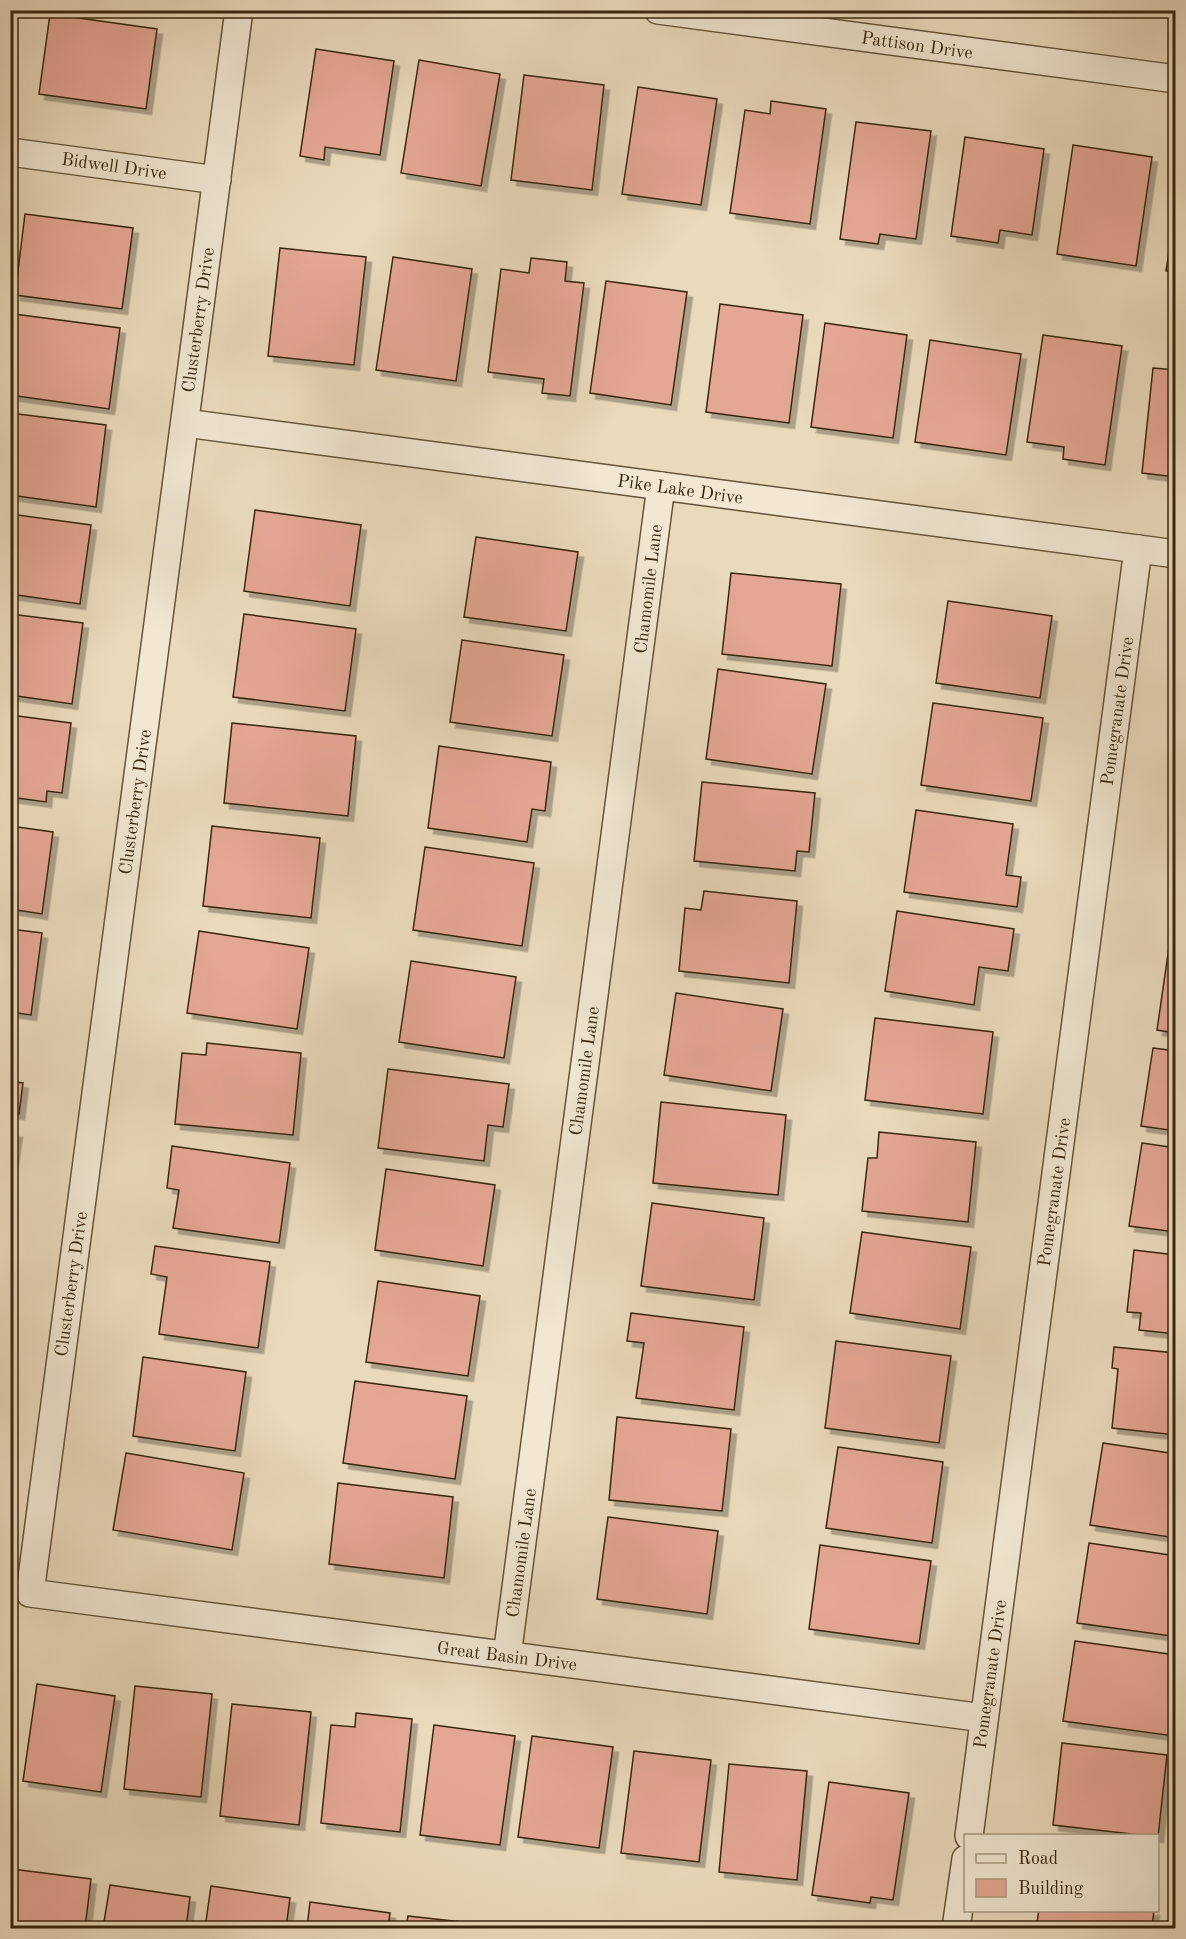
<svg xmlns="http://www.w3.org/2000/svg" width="1186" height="1939" viewBox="0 0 1186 1939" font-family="'Old Standard TT',serif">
<defs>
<filter id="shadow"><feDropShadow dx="5.5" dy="5.5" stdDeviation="0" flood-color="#0004"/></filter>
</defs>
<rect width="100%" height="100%" fill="#eadabc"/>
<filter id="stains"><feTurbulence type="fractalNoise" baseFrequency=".00333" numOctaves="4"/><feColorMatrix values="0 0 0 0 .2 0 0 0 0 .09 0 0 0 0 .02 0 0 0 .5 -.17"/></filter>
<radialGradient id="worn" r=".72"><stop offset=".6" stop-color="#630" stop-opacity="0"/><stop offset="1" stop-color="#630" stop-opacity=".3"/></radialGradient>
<!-- building -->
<g fill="#e5a795" stroke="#39270d" stroke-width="1.5" filter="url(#shadow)">
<path d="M 50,14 L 157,29 L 146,109 L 39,94 Z"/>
<path d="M 316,49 L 394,61 L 380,155 L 325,147 L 324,160 L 300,156 Z"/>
<path d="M 419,60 L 500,74 L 481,186 L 401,173 Z"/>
<path d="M 524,75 L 604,85 L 592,190 L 511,180 Z"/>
<path d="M 638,87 L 717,99 L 701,205 L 622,194 Z"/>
<path d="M 771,101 L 826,109 L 810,224 L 730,213 L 745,110 L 770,114 Z"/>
<path d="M 856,122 L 931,131 L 916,239 L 880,234 L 878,244 L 840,239 Z"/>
<path d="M 965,137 L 1044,149 L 1032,235 L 1000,230 L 998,243 L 951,236 Z"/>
<path d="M 1073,145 L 1152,157 L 1136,266 L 1057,254 Z"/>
<path d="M 1176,207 L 1176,273 L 1166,271 Z"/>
<path d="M 25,214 L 133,228 L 122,309 L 15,295 Z"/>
<path d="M 280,248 L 366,257 L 354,365 L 268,356 Z"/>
<path d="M 393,257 L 472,269 L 456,381 L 376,370 Z"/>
<path d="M 531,258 L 567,262 L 565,281 L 584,283 L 570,396 L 542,393 L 544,379 L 488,372 L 501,269 L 529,273 Z"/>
<path d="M 606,281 L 687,292 L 671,405 L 590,393 Z"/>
<path d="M 720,304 L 803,315 L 789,423 L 706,412 Z"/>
<path d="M 14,314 L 120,328 L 109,409 L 10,395 L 10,341 Z"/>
<path d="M 825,323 L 907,335 L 893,438 L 811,427 Z"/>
<path d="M 1043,335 L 1122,346 L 1105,465 L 1063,459 L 1064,447 L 1027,442 Z"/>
<path d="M 930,340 L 1021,354 L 1006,455 L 915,442 Z"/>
<path d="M 1153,368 L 1176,370 L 1176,477 L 1142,473 Z"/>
<path d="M 10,413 L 106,425 L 96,507 L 10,495 Z"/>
<path d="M 255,510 L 361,525 L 350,606 L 244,591 Z"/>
<path d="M 10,514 L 91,525 L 80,604 L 10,594 Z"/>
<path d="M 476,537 L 578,552 L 566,631 L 464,617 Z"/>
<path d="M 731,573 L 841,584 L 832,666 L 722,654 Z"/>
<path d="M 948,601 L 1052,616 L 1040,698 L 936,683 Z"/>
<path d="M 10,614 L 83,623 L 72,704 L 10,695 Z"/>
<path d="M 244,614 L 356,629 L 345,711 L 233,697 Z"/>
<path d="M 462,640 L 564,655 L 552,736 L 450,722 Z"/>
<path d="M 718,669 L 826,684 L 812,774 L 706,759 Z"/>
<path d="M 933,703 L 1043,718 L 1031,801 L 921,785 Z"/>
<path d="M 10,715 L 71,723 L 62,793 L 47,791 L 46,802 L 10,797 Z"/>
<path d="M 232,723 L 356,736 L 348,816 L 224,803 Z"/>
<path d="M 439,746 L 551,762 L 545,811 L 532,809 L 527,842 L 428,828 Z"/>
<path d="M 702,782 L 815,793 L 809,852 L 797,851 L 795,871 L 694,861 Z"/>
<path d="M 916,810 L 1013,824 L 1006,875 L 1021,877 L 1017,907 L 904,892 Z"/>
<path d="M 10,826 L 53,832 L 42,914 L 10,909 Z"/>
<path d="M 212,826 L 320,838 L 311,918 L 203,906 Z"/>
<path d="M 425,847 L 534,863 L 522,946 L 413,930 Z"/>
<path d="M 1176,876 L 1176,927 L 1169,927 Z"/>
<path d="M 704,891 L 797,901 L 789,983 L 679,971 L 685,908 L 701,910 Z"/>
<path d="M 897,911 L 1014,929 L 1008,971 L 979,967 L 974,1005 L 885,991 Z"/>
<path d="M 10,929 L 42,933 L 31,1015 L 10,1012 Z"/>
<path d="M 199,931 L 309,948 L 297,1029 L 187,1013 Z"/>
<path d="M 1169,947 L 1176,948 L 1176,1033 L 1157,1030 Z"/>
<path d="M 411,961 L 516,977 L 504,1058 L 399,1042 Z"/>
<path d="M 676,993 L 783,1009 L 771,1091 L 664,1075 Z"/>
<path d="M 875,1018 L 993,1032 L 983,1114 L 865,1100 Z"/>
<path d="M 207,1043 L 301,1053 L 293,1135 L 175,1124 L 182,1053 L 206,1055 Z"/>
<path d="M 1153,1048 L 1176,1051 L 1176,1131 L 1141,1126 Z"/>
<path d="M 388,1069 L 509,1084 L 503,1127 L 488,1125 L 484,1161 L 378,1148 Z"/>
<path d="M 10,1081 L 23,1083 L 19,1114 L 10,1113 Z"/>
<path d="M 661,1102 L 786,1115 L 778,1195 L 653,1183 Z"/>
<path d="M 10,1131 L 17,1132 L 10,1178 Z"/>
<path d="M 879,1132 L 976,1142 L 968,1222 L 862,1211 L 868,1158 L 877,1158 Z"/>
<path d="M 1142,1143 L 1176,1148 L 1176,1232 L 1129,1226 Z"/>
<path d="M 172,1146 L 290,1163 L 279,1243 L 173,1228 L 179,1190 L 167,1188 Z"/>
<path d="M 386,1169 L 495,1185 L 483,1266 L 375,1250 Z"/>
<path d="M 652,1203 L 764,1218 L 754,1300 L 641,1286 Z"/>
<path d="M 862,1232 L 971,1247 L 960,1329 L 850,1313 Z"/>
<path d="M 155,1246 L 270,1262 L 258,1348 L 159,1334 L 167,1277 L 151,1274 Z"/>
<path d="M 1134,1250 L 1176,1255 L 1176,1334 L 1139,1330 L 1141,1313 L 1127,1312 Z"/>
<path d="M 378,1281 L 480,1296 L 468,1376 L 366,1362 Z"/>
<path d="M 631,1313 L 744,1327 L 734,1410 L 636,1398 L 644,1343 L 627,1341 Z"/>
<path d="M 836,1341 L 951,1356 L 939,1443 L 825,1428 Z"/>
<path d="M 1114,1347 L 1176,1353 L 1176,1435 L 1112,1428 L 1118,1369 L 1112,1368 Z"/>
<path d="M 143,1357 L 246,1372 L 235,1451 L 133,1436 Z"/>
<path d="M 355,1381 L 467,1396 L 455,1479 L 343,1463 Z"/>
<path d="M 617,1417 L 731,1429 L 722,1511 L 609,1500 Z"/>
<path d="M 1103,1443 L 1176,1454 L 1176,1538 L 1090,1525 Z"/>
<path d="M 838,1447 L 943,1462 L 932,1543 L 826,1528 Z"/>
<path d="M 126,1453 L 244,1473 L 232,1550 L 113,1530 Z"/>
<path d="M 338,1483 L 453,1497 L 444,1578 L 329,1564 Z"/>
<path d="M 608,1517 L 718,1531 L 707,1614 L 597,1599 Z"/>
<path d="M 1089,1543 L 1176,1556 L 1176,1608 L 1171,1636 L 1077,1623 Z"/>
<path d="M 820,1545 L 931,1561 L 919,1644 L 809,1629 Z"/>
<path d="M 1075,1641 L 1176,1655 L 1174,1736 L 1063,1721 Z"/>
<path d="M 37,1684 L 115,1696 L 101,1792 L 23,1781 Z"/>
<path d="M 135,1686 L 212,1694 L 201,1797 L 124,1789 Z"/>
<path d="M 232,1704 L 311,1712 L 299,1825 L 220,1816 Z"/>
<path d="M 356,1713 L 412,1719 L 400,1832 L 321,1823 L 331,1725 L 355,1727 Z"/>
<path d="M 434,1725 L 515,1736 L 500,1845 L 420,1835 Z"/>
<path d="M 532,1736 L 613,1747 L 599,1848 L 518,1837 Z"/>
<path d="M 1062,1743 L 1167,1755 L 1158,1837 L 1053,1825 Z"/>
<path d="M 634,1751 L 711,1760 L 699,1862 L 621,1853 Z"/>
<path d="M 729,1764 L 807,1771 L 797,1880 L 719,1872 Z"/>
<path d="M 829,1782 L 909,1793 L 893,1900 L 871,1897 L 870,1903 L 812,1895 Z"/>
<path d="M 12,1869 L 91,1879 L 85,1928 L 10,1928 Z"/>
<path d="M 110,1885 L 190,1897 L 186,1928 L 103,1928 Z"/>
<path d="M 211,1886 L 290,1898 L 286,1928 L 205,1928 Z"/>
<path d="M 310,1902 L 390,1913 L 388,1928 L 307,1928 Z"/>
<path d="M 1039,1910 L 1154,1910 L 1152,1928 L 1083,1928 L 1037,1922 Z"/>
<path d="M 408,1916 L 489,1925 L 488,1928 L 406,1928 Z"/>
</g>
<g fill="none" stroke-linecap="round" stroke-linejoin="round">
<defs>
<g id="minor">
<path d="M 239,10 L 30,1593 L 984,1718"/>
<path d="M 658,10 L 1176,79"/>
<path d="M 10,152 L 217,180"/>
<path d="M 185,423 L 1176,554"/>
<path d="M 507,1656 L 661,486"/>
<path d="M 969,1836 L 1138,549"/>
<path d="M 956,1928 L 966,1859"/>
</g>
</defs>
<!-- minor casing -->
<use href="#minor" stroke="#655439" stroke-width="30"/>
<!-- minor -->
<use href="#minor" stroke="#f1e7d3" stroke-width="27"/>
</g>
<g text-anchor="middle" stroke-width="5" stroke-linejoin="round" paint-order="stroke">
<!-- street labels -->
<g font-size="18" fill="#39270d" stroke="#f1e7d3">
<text transform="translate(917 45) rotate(8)" y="6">Pattison Drive</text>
<text transform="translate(114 166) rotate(8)" y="6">Bidwell Drive</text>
<text transform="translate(198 320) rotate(-82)" y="6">Clusterberry Drive</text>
<text transform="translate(680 489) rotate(8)" y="6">Pike Lake Drive</text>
<text transform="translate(648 589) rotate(-83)" y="6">Chamomile Lane</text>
<text transform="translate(1117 711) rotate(-82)" y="6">Pomegranate Drive</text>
<text transform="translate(135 802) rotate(-82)" y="6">Clusterberry Drive</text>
<text transform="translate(584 1071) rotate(-82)" y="6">Chamomile Lane</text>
<text transform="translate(1054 1192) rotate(-82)" y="6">Pomegranate Drive</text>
<text transform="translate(71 1284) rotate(-82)" y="6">Clusterberry Drive</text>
<text transform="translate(521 1553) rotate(-82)" y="6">Chamomile Lane</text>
<text transform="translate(507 1656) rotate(7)" y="6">Great Basin Drive</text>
<text transform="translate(990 1674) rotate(-82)" y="6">Pomegranate Drive</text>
</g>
</g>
<!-- margin -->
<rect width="1186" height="1939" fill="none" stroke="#eadabc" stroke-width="36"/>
<rect x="12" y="12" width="1162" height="1915" fill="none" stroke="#39270d" stroke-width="3"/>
<rect x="18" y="18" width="1150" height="1903" fill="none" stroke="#39270d" stroke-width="1.5"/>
<!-- legend -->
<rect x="964" y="1834" width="195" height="78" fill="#f1e7d3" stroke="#a79a84" stroke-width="1.5"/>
<rect x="976" y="1854" width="30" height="9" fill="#f1e7d3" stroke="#a79a84" stroke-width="1.5"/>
<text x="1018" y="1864" font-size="18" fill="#39270d">Road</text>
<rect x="976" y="1879" width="30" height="18" fill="#e5a795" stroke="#a79a84" stroke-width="1.5"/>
<text x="1018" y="1894" font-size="18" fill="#39270d">Building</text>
<rect width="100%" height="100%" filter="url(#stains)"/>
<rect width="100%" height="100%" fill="url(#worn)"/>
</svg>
